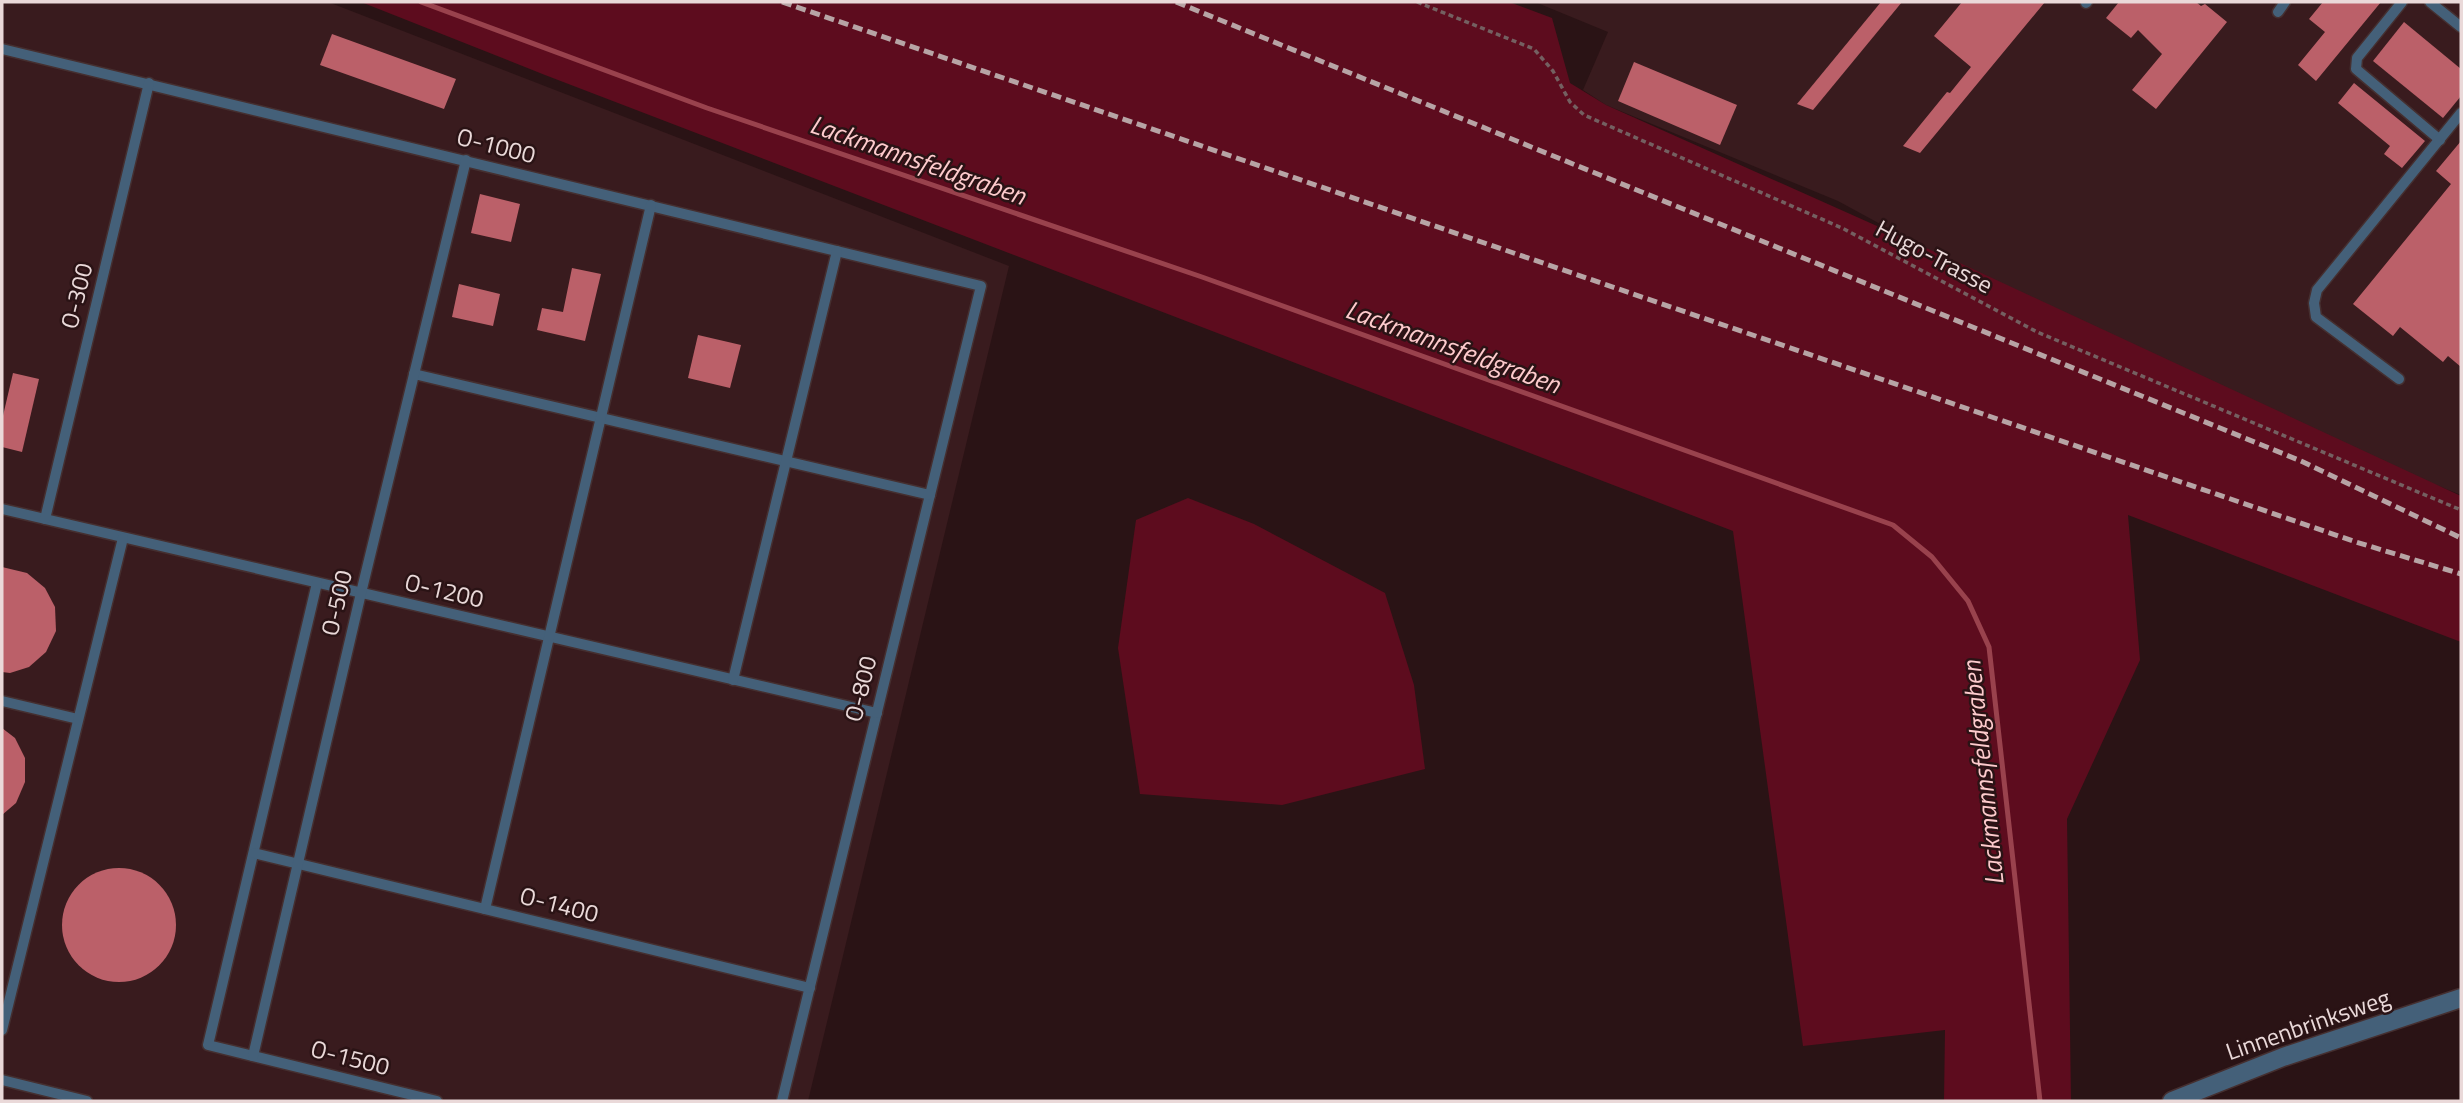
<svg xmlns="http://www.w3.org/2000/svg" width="2463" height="1103" viewBox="0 0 2463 1103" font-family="'Titillium Web',sans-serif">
<rect width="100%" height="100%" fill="#2a1315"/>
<!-- built -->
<g fill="#391b1e">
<path d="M 2,2 L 328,2 L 1009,266 L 808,1101 L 2,1101 Z"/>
<path d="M 1535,2 L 2461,2 L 2461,495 L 2153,372 L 1838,201 L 1606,105 L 1583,90 L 1608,32 Z"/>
</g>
<!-- green -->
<g fill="#5d0c1e">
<path d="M 361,2 L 1509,2 L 1552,18 L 1570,83 L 1606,105 L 1962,264 L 2461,496 L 2461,642 L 2128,515 L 2140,660 L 2067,819 L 2071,1101 L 1944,1101 L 1945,1030 L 1803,1046 L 1733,531 L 545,75 Z"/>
<path d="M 1188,498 L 1254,524 L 1385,593 L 1414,685 L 1425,769 L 1282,805 L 1140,794 L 1118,648 L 1136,520 Z"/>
</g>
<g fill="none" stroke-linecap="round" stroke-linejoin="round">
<!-- stream -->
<path stroke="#99424d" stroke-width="5" d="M 421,2 L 707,108 L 1202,277 L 1893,525 L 1932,557 L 1968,601 L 1989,647 L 2040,1101"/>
</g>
<!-- building -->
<g fill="#bb6069">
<path d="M 1881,2 L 1902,2 L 1813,110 L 1797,104 Z"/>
<path d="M 1962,2 L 2045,2 L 1920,153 L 1903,146 L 1947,92 L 1950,93 L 1971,67 L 1934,36 Z"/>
<path d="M 2119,2 L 2196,2 L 2201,6 L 2205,4 L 2227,22 L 2156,109 L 2132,90 L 2162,54 L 2138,30 L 2131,38 L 2106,18 Z"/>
<path d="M 2323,2 L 2381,2 L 2316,81 L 2298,65 L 2325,32 L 2309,19 Z"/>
<path d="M 2404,22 L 2461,69 L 2461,96 L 2443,118 L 2373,61 Z"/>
<path d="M 332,34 L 456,79 L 444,109 L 320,65 Z"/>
<path d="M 1634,62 L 1737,105 L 1720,145 L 1618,101 Z"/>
<path d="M 2354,83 L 2425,141 L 2402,168 L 2384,154 L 2390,146 L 2338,103 Z"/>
<path d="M 2461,141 L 2461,367 L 2448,356 L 2443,362 L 2400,327 L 2393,336 L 2353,304 L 2451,184 L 2436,171 Z"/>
<path d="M 480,194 L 520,204 L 511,242 L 471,233 Z"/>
<path d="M 572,268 L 601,274 L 585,341 L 537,330 L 542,308 L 563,312 Z"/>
<path d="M 459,284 L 500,294 L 493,326 L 452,317 Z"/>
<path d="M 698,335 L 741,345 L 730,388 L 688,378 Z"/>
<path d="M 13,373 L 39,379 L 22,452 L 2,447 L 2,420 Z"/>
<path d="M 2,567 L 27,573 L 45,588 L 55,607 L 56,631 L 46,652 L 29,667 L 10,673 L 2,672 Z"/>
<path d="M 2,728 L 15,738 L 25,758 L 25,782 L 16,803 L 2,815 Z"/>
<circle cx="119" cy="925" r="57"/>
</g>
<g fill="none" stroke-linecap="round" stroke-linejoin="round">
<defs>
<g id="lane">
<path d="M 2402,2 L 2357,58 L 2356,69 L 2440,140"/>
<path d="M 2430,2 L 2461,27"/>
<path d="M 2086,3 L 2087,2"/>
<path d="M 2278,12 L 2285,2"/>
<path d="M 2,49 L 981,286 L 782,1101"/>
<path d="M 414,374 L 930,495"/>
<path d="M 2399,379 L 2316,317 L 2314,303 L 2317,290 L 2461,113"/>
<path d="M 2,509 L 877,713"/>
<path d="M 45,519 L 149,83"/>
<path d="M 317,583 L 208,1045 L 437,1101"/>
<path d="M 733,680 L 837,251"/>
<path d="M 2,701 L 78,719"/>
<path d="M 254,853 L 810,988"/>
<path d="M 485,909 L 651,205"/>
<path d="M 2,1030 L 123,538"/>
<path d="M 253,1056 L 361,593 L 466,160"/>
<path d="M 2,1080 L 87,1101"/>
</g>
<path id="street" d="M 2172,1101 L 2283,1057 L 2461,998"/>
</defs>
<!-- lane casing -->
<use href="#lane" stroke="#452f30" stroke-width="13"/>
<!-- street casing -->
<use href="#street" stroke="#452f30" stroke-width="21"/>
<!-- path -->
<path stroke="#746061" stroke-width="3.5" stroke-dasharray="5 3.5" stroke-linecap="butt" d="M 1417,2 L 1534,49 L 1553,71 L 1570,102 L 1584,115 L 1842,228 L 2037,332 L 2461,510"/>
<!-- lane -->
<use href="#lane" stroke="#446079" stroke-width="10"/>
<!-- street -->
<use href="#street" stroke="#446079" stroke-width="18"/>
<!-- rail -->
<g stroke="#b7a4a5" stroke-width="5" stroke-dasharray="10 5" stroke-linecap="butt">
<path d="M 782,2 L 2356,542 L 2461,574"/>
<path d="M 1176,2 L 2301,461 L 2461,538"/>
</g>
</g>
<g text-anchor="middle" stroke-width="5" stroke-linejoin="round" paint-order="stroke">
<!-- street labels -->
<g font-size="24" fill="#ead9d9" stroke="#2a1315">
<text transform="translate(496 146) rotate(14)" y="8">O-1000</text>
<text transform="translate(1934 257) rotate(28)" y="8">Hugo-Trasse</text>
<text transform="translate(77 296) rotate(-76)" y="8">O-300</text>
<text transform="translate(444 591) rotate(13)" y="8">O-1200</text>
<text transform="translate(337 603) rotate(-77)" y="8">O-500</text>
<text transform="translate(861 689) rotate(-76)" y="8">O-800</text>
<text transform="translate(559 905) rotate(14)" y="8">O-1400</text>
<text transform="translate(2308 1025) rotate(-19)" y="8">Linnenbrinksweg</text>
<text transform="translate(350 1058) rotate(14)" y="8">O-1500</text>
</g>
<!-- water labels -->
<g font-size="26" font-style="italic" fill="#fecbcd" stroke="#2a1315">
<text transform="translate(918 160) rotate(19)" y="9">Lackmannsfeldgraben</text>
<text transform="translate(1453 347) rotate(20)" y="9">Lackmannsfeldgraben</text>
<text transform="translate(1983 773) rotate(-96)" y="9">Lackmannsfeldgraben</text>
</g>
</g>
<!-- border -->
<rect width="2463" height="1103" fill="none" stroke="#ead9d9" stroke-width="7"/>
</svg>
